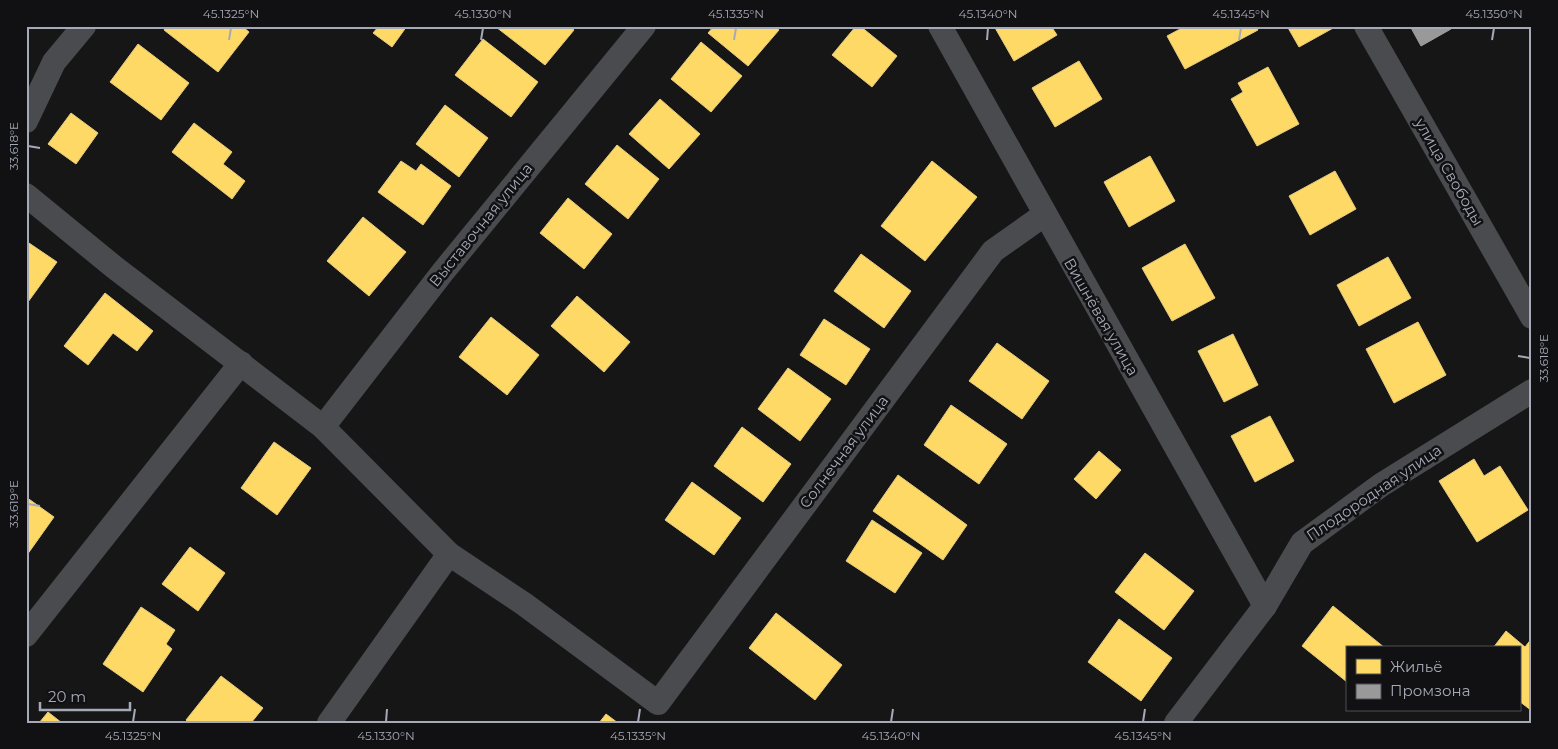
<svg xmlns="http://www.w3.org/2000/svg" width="1558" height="749" viewBox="0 0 1558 749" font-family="Montserrat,sans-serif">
<rect width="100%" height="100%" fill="#161616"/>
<!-- homes -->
<g fill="#ffd966" stroke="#e4cb7f">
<path d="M 167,26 L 242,26 L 249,32 L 218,72 L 164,30 Z"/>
<path d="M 379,26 L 407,26 L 392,47 L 373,33 Z"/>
<path d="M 569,26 L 574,30 L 545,65 L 496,27 Z"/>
<path d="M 714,26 L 774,26 L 779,30 L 748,66 L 708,33 Z"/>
<path d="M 856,26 L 860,26 L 897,56 L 872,87 L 832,55 Z"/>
<path d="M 994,26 L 1051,26 L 1057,35 L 1014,61 Z"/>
<path d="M 1181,26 L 1256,26 L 1258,30 L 1185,69 L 1167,36 L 1182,28 Z"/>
<path d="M 1287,26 L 1335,26 L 1335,27 L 1299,47 Z"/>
<path d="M 483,39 L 538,82 L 511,117 L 455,75 Z"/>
<path d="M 701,42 L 742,76 L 711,112 L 671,79 Z"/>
<path d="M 138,44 L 189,83 L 161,120 L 110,82 Z"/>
<path d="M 1079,61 L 1102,99 L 1055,127 L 1032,88 Z"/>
<path d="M 1268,67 L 1299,124 L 1257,146 L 1231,99 L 1243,92 L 1238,83 Z"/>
<path d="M 660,99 L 700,134 L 669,169 L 629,134 Z"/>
<path d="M 445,105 L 488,138 L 459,177 L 416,144 Z"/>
<path d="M 71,113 L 98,133 L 76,164 L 48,144 Z"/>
<path d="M 194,123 L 232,152 L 223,164 L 245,181 L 232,199 L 172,152 Z"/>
<path d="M 617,145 L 659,179 L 628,219 L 585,184 Z"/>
<path d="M 1150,156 L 1175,201 L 1129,227 L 1104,182 Z"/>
<path d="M 401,161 L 416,171 L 421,164 L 451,186 L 423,225 L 378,192 Z"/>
<path d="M 932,161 L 977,197 L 925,261 L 881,226 Z"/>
<path d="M 1335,171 L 1356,209 L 1310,235 L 1289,196 Z"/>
<path d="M 568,198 L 612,234 L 584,269 L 540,233 Z"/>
<path d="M 363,217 L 406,252 L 369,296 L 327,261 Z"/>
<path d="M 26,241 L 57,262 L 28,302 L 26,301 Z"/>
<path d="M 1185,244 L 1215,298 L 1172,321 L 1142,268 Z"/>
<path d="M 861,254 L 911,291 L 884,328 L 834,291 Z"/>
<path d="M 1388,257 L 1411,298 L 1359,326 L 1337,285 Z"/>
<path d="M 105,293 L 153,331 L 137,351 L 113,333 L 88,365 L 64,346 Z"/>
<path d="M 577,296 L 630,342 L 604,372 L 551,326 Z"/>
<path d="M 491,317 L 539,355 L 507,395 L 459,357 Z"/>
<path d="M 824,319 L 870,349 L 846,385 L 800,355 Z"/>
<path d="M 1418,322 L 1446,375 L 1394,403 L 1366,349 Z"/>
<path d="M 1233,334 L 1258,385 L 1224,402 L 1198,351 Z"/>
<path d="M 997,343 L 1049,381 L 1022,419 L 969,381 Z"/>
<path d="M 788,368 L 831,399 L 800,441 L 758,409 Z"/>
<path d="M 951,405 L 1007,444 L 979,484 L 924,445 Z"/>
<path d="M 1270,416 L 1294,461 L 1255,482 L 1231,436 Z"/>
<path d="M 742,427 L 791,464 L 763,502 L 714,466 Z"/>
<path d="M 274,442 L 311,468 L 277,515 L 241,488 Z"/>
<path d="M 1099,451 L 1121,470 L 1096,499 L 1074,479 Z"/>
<path d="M 1474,459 L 1484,476 L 1500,466 L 1528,510 L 1477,542 L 1439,481 Z"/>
<path d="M 898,475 L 967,525 L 943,560 L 873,511 Z"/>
<path d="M 692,482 L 741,518 L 714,555 L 665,520 Z"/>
<path d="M 26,497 L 54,517 L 27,555 L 26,555 Z"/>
<path d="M 872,520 L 922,553 L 895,593 L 846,561 Z"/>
<path d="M 190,547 L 225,573 L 198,611 L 162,584 Z"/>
<path d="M 1145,553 L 1194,591 L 1164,630 L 1115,592 Z"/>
<path d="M 1333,606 L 1385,648 L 1347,648 L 1347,682 L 1302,646 Z"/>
<path d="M 141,607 L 175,630 L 166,644 L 172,649 L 143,692 L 103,664 Z"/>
<path d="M 776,613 L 842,665 L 815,700 L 749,648 Z"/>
<path d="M 1119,619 L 1172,658 L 1141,701 L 1088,662 Z"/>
<path d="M 1506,631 L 1525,647 L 1532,638 L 1532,711 L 1519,701 L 1519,648 L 1493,648 Z"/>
<path d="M 221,676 L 263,708 L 251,723 L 189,723 L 186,720 Z"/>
<path d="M 48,712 L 62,723 L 39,723 Z"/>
<path d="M 606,714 L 618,723 L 599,723 Z"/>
</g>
<!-- industry -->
<path fill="#999" stroke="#9d9ea2" d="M 1410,26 L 1449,26 L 1451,29 L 1421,46 Z"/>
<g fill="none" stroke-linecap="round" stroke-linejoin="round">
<!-- street -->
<g stroke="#4a4b4f" stroke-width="24">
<path d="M 940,26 L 1265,606"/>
<path d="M 1366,26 L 1532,317"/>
<path d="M 26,121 L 54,62 L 84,26"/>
<path d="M 26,195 L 114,267 L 323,427 L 449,554 L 524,604 L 658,703 L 993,251 L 1044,215"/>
<path d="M 323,427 L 442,273 L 644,26"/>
<path d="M 26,635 L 241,363"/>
<path d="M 329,723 L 449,554"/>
<path d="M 1176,723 L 1265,606 L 1302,543 L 1381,485 L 1532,391"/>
</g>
</g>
<!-- ticks -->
<path fill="none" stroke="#a6aab8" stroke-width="2" d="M 229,40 L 231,28M 481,40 L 483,28M 734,40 L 736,28M 987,40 L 988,28M 1239,40 L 1241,28M 1492,40 L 1494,28M 28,146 L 40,148M 1518,356 L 1530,358M 28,504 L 40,506M 133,722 L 135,709M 386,722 L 387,709M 638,722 L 640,709M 891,722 L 893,709M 1143,722 L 1145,709"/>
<g text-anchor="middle" stroke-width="5" stroke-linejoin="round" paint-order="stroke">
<!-- street labels -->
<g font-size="15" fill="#a6aab8" stroke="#111012">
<text transform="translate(1449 172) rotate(60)" y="5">улица Свободы</text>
<text transform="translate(481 225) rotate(-51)" y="5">Выставочная улица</text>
<text transform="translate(1101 317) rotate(60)" y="5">Вишнёвая улица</text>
<text transform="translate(844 452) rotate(-53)" y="5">Солнечная улица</text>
<text transform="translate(1374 493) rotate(-34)" y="5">Плодородная улица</text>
</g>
</g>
<!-- border -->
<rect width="1558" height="749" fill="none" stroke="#111012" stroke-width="55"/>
<!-- legend -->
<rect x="1346" y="646" width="175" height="65" fill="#111012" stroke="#4d4e54"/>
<rect x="1356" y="659" width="25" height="15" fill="#ffd966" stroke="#4d4e54"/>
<text x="1390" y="672" font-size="15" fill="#a6aab8">Жильё</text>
<rect x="1356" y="684" width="25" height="15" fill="#999999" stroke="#4d4e54"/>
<text x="1390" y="696" font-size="15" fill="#a6aab8">Промзона</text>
<!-- scale -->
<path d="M40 702v8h90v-8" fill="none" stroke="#a6aab8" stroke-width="2.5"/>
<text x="48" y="702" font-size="15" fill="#a6aab8" stroke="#111012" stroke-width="4" paint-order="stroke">20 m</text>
<rect x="28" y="28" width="1502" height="694" fill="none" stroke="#a6aab8" stroke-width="2"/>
<g font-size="12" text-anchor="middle" fill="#a6aab8">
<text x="231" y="18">45.1325°N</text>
<text x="483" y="18">45.1330°N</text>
<text x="736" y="18">45.1335°N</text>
<text x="988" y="18">45.1340°N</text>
<text x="1241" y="18">45.1345°N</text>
<text x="1494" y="18">45.1350°N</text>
<text transform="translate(14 146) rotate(-90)" y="4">33.618°E</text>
<text transform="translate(1544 358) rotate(-90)" y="4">33.618°E</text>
<text transform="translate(14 504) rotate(-90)" y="4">33.619°E</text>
<text x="133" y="740">45.1325°N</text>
<text x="386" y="740">45.1330°N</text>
<text x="638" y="740">45.1335°N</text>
<text x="891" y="740">45.1340°N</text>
<text x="1143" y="740">45.1345°N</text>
</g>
</svg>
